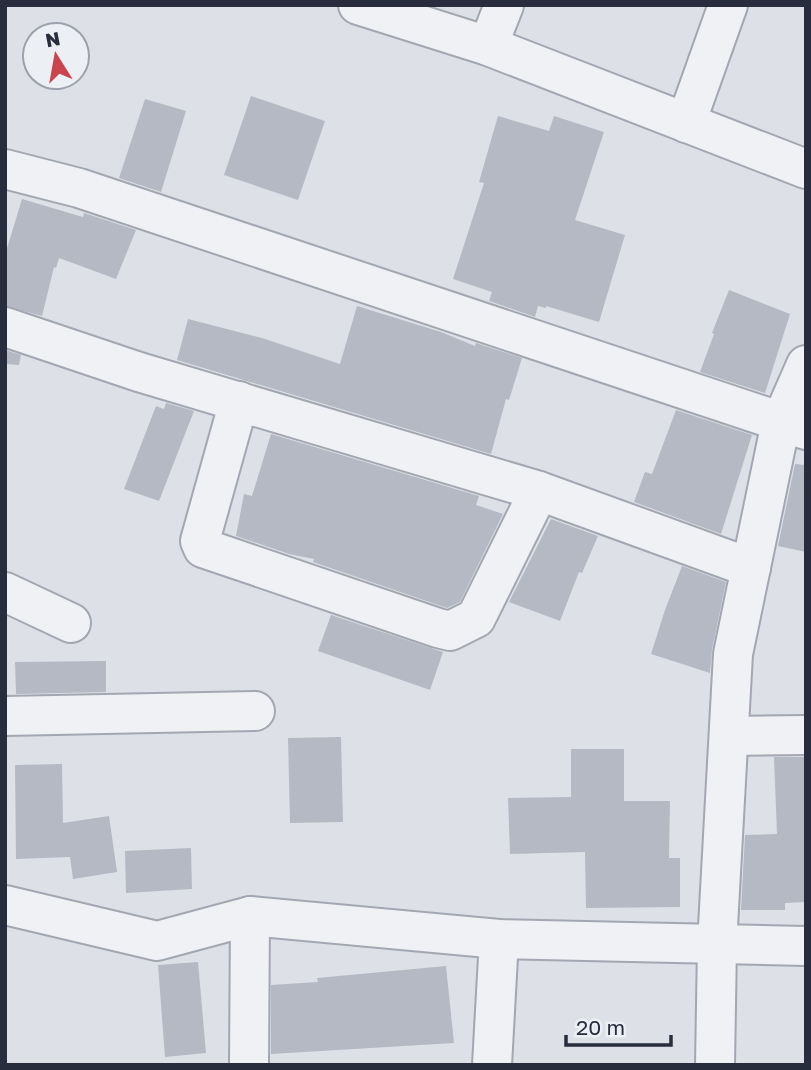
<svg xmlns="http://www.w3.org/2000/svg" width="811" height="1070" viewBox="0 0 811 1070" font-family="'Golos Text',sans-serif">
<rect width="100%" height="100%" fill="#dde0e7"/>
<!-- building -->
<g fill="#b5b9c3">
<path d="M 251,96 L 325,121 L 298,200 L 224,175 Z"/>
<path d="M 145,99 L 186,111 L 161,192 L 119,178 Z"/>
<path d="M 498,116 L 549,131 L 554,116 L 604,132 L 575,220 L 625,235 L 599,322 L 546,306 L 546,308 L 538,306 L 535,317 L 489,301 L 492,292 L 453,279 L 484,183 L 479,182 Z"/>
<path d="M 22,199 L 83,217 L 84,213 L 136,230 L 116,279 L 59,258 L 56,268 L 54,267 L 42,316 L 5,306 L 5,255 Z"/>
<path d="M 729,290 L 790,314 L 765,393 L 700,372 L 714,334 L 712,333 Z"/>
<path d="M 357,306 L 441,332 L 475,346 L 476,343 L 522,358 L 509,400 L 506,399 L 491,454 L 177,360 L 188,319 L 262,338 L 340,364 Z"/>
<path d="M 5,350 L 21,355 L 19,365 L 5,364 Z"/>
<path d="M 166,403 L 194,411 L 159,501 L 124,489 L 156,406 L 164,409 Z"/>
<path d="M 676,410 L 752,435 L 721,534 L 634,502 L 645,472 L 652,474 Z"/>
<path d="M 271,434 L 479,496 L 476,505 L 503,514 L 460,602 L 447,608 L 444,607 L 313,562 L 314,559 L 289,554 L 236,536 L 244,494 L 252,496 Z"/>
<path d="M 795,464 L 806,465 L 806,552 L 778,546 Z"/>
<path d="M 551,519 L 598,536 L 582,573 L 579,572 L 560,621 L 509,602 Z"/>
<path d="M 682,566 L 726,582 L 712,650 L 710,673 L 651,654 L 665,610 Z"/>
<path d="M 331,615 L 443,652 L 430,690 L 318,651 Z"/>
<path d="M 106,661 L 106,692 L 16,694 L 15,662 Z"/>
<path d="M 341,737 L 343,822 L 290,823 L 288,738 Z"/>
<path d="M 571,749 L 624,749 L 624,801 L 670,801 L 669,858 L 680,858 L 680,907 L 586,908 L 585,852 L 510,854 L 508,798 L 571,797 Z"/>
<path d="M 774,757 L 806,757 L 806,902 L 785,903 L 785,910 L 741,910 L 745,835 L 777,834 Z"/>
<path d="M 62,764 L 63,823 L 109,816 L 117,872 L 73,879 L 70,857 L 16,859 L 15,765 Z"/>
<path d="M 191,848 L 192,889 L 126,893 L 125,851 Z"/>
<path d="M 198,962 L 206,1053 L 165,1057 L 158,965 Z"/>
<path d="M 446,966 L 454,1043 L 271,1054 L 271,985 L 318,982 L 317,978 Z"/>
</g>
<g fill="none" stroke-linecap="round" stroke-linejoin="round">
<defs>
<g id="minor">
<path d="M 358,5 L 488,46 L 806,169"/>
<path d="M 488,46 L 504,5"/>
<path d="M 686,123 L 728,5"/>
<path d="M 5,169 L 79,188 L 806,430"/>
<path d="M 5,327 L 139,372 L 539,491 L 751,568"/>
<path d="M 239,401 L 200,541 L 203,548 L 438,628 L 450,631 L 476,618 L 539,491"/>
<path d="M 5,592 L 71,623"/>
<path d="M 5,716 L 255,711"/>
<path d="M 729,736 L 806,735"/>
<path d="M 5,905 L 157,941 L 250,916 L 499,939 L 806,946"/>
<path d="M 249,1065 L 250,916"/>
<path d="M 492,1065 L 499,939"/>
<path d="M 715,1065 L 717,945 L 733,654 L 781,422 L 806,365"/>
</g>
</defs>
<!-- minor casing -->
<use href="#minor" stroke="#a3a7b1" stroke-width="42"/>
<!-- minor -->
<use href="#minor" stroke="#f0f1f5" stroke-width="38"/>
</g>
<!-- border -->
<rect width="811" height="1070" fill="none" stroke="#272d3d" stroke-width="14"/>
<!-- north arrow -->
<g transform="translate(56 56) rotate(349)"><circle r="33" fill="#eceff4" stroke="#9da1ab" stroke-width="2"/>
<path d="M0-5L12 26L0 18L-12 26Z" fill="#ca444b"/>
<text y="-10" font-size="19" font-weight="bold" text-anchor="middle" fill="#272d3d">N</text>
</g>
<!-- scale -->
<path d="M566 1035v10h105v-10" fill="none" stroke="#272d3d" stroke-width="3.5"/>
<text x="576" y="1035" font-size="21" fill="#272d3d" stroke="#eceff4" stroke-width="5" paint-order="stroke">20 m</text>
</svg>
